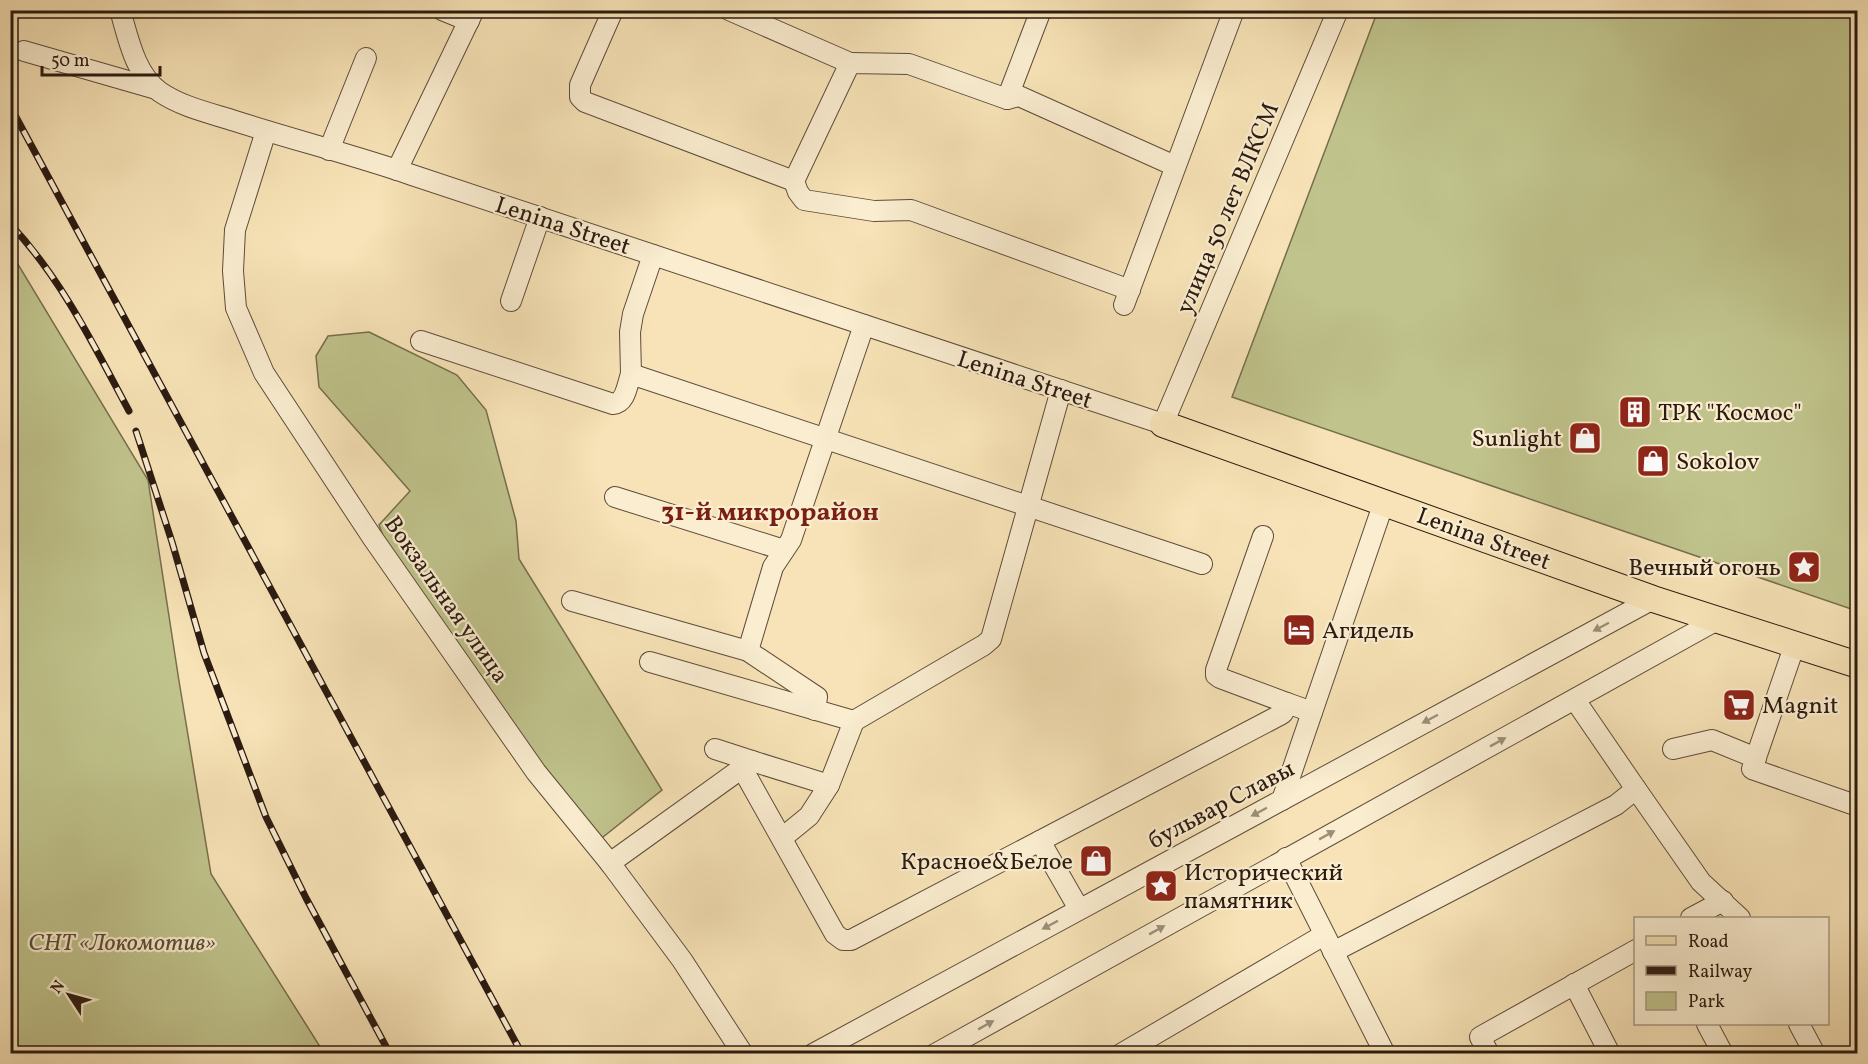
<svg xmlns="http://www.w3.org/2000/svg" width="1868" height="1064" viewBox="0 0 1868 1064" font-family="Vollkorn,serif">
<rect width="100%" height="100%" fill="#f7e3b7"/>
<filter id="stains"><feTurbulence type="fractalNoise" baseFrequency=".00333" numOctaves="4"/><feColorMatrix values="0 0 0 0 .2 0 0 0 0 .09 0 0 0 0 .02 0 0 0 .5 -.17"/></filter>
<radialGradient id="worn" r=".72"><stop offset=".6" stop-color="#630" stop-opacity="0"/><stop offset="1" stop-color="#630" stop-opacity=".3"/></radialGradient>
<!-- green -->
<g fill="#c0c38c" stroke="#766e4e" stroke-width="1.5">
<path d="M 1378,10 L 1857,11 L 1857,611 L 1232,397 Z"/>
<path d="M 10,251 L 148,480 L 179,681 L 211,874 L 324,1053 L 11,1053 Z"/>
<path d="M 369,332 L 457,375 L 486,410 L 516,521 L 519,559 L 662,790 L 598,841 L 580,820 L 386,544 L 379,525 L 410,491 L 319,387 L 316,356 L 328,336 Z"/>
</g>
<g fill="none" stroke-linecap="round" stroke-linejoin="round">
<defs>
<g id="minor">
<path d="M 120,10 C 128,37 135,75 160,92 C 182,107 210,113 235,121 C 294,140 354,155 412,175 C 662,258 912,341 1163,424 L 1338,10"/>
<path d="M 442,10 L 469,21"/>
<path d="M 613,10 L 580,85 L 580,97 L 585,102 L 794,181 L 850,63 L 909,64 L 1007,99 L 1019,96 L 1175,166"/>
<path d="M 729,10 L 850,63"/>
<path d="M 24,51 L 156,89"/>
<path d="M 1007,99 L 1041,10"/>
<path d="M 266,131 L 235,230 L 233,271 L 236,308 L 264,373 L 372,537 L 536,772 L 610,863 L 682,960 L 743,1054"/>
<path d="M 329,150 L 366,58"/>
<path d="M 397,170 L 474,10"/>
<path d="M 794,181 L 798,192 L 804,200 L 874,211 L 911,210 L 1130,290"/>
<path d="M 511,301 L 540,217"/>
<path d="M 1124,305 L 1234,10"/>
<path d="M 421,341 L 613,404 C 626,403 627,385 631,374 L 1202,564"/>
<path d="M 631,374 L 630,332 L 633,314 L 653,255"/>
<path d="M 615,497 L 784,550"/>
<path d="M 1263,536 L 1216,670 L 1216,675 L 1220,678 L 1287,703"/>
<path d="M 572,601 L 748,651 L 817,697 L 815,710"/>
<path d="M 1795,644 L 1752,769 L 1858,806"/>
<path d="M 748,651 L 773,567 L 791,540 L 864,325"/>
<path d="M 650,662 L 854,721"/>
<path d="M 715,749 L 752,761"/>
<path d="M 1673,749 L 1712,740 L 1756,758"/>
<path d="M 742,768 L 835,934 L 843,940 L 851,940 L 1280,715 L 1283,713 L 1287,703 L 1312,712"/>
<path d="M 1636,789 L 1701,882 L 1740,918"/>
<path d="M 1282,800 L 1384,502"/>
<path d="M 782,838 L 809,816 L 829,785"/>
<path d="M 1040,841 L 1079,909"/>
<path d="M 1286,858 L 1385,1054"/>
<path d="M 610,863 L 752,761 L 829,785 L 854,721 L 984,645 L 991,639 L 1061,390"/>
<path d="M 1691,918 L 1723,901"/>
<path d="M 1333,952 L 1616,805 L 1636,789 L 1575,700"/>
<path d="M 1574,984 L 1610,1054"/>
<path d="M 1707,1024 L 1723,1054"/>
<path d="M 1799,1024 L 1815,1054"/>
<path d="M 813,1054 L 1653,599"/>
<path d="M 935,1054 L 1717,620"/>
<path d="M 1121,1054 L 1324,935"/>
<path d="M 1489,1054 L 1480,1037 L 1636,950"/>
</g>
<path id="major" d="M 1163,424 L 1653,599 L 1858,665"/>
</defs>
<!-- minor casing -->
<use href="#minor" stroke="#5e4c3a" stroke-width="22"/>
<!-- major casing -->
<use href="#major" stroke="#2b1a11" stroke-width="28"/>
<!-- minor -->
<use href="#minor" stroke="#faedd0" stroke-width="20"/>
<!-- major -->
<use href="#major" stroke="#f7e3b7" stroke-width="26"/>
<defs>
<g id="rail">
<path d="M 10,106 L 522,1054"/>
<path d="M 10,224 C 62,279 94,346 129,411"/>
<path d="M 136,431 L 172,542 L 204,653 L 266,817 L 306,898 L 390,1054"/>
</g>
</defs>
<!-- rail casing -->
<use href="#rail" stroke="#2b1a11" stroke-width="7"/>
<!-- rail -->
<use href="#rail" stroke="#faedd0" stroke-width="4.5" stroke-dasharray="14" stroke-linecap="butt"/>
</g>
<!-- one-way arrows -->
<defs><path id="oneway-solid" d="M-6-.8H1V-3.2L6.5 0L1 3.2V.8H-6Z" transform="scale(1.5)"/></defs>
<g fill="#9d8e7a">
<use href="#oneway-solid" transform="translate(1601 627) rotate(152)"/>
<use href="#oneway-solid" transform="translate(1430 719) rotate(152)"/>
<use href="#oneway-solid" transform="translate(1498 742) rotate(-29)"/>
<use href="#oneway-solid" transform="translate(1259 812) rotate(152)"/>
<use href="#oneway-solid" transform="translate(1327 835) rotate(-29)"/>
<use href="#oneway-solid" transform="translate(1050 925) rotate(152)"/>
<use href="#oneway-solid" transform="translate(1157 930) rotate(-29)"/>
<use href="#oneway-solid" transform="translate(986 1025) rotate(-29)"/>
</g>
<!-- icons -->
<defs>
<symbol id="building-square" viewBox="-11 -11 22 22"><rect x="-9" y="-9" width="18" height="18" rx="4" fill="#8f2418" stroke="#faedd0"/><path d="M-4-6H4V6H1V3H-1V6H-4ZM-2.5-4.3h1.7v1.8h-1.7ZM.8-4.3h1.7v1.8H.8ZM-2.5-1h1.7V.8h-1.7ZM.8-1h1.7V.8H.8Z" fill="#fff"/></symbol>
<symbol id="shop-square" viewBox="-11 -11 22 22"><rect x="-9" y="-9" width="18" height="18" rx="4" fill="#8f2418" stroke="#faedd0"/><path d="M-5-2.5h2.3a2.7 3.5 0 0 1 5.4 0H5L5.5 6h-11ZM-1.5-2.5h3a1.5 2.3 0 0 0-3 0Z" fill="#fff"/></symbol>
<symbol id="sight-square" viewBox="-11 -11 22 22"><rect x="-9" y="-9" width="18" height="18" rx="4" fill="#8f2418" stroke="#faedd0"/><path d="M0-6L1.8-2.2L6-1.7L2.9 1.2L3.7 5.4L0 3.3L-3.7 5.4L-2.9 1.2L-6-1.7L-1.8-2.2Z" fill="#fff"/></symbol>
<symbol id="hotel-square" viewBox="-11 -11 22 22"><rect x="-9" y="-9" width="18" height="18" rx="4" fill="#8f2418" stroke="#faedd0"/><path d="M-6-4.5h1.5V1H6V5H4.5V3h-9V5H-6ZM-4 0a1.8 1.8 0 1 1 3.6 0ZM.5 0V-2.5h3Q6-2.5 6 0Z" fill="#fff"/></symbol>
<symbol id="supermarket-square" viewBox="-11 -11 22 22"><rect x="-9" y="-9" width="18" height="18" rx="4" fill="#8f2418" stroke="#faedd0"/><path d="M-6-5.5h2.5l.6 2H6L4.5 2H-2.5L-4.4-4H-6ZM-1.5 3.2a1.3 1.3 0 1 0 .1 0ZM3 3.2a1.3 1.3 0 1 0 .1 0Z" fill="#fff"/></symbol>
</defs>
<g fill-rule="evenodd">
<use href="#building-square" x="1616" y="393" width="38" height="38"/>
<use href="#shop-square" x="1566" y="419" width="38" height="38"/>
<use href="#shop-square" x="1634" y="442" width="38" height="38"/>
<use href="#sight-square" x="1785" y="548" width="38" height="38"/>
<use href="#hotel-square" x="1280" y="611" width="38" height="38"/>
<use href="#supermarket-square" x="1720" y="686" width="38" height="38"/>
<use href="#shop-square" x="1077" y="842" width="38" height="38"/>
<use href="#sight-square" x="1142" y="867" width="38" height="38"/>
</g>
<g text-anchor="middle" stroke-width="4.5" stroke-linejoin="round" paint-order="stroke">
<!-- street labels -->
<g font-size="24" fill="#2b1a11" stroke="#faedd0">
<text transform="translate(1227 208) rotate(-67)" y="8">улица 50 лет ВЛКСМ</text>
<text transform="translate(563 225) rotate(18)" y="8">Lenina Street</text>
<text transform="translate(1025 379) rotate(18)" y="8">Lenina Street</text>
<text transform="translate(1484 538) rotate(20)" y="8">Lenina Street</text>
<text transform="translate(447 599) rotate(55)" y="8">Вокзальная улица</text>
<text transform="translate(1221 804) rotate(-28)" y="8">бульвар Славы</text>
</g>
<!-- poi labels -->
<g font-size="24" fill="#2b1a11" stroke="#faedd0" text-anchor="start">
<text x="1658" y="420">ТРК "Космос"</text>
<text x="1562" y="446" text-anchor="end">Sunlight</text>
<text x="1676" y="469">Sokolov</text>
<text x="1781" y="575" text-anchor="end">Вечный огонь</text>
<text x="1322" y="638">Агидель</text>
<text x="1762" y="713">Magnit</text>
<text x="1073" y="869" text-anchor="end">Красное&amp;Белое</text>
<text x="1184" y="880">Исторический<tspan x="1184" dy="28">памятник</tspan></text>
</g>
<!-- park labels -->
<g font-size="24" font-style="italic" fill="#584d36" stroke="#faedd0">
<text x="122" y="950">СНТ «Локомотив»</text>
</g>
<!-- neighbourhood labels -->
<g font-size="26" font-weight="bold" fill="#7a1f14" stroke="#faedd0">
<text x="770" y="520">31-й микрорайон</text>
</g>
</g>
<!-- margin -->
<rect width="1868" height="1064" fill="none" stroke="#f7e3b7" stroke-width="36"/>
<rect x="12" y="12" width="1844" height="1040" fill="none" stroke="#2b1a11" stroke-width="3"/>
<rect x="18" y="18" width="1832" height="1028" fill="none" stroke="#2b1a11" stroke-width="1.5"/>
<!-- legend -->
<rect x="1634" y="917" width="195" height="108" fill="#faedd0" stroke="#a79984" stroke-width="1.5"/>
<rect x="1646" y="936" width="30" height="9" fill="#f7e3b7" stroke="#a79984" stroke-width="1.5"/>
<text x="1688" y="947" font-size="18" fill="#2b1a11">Road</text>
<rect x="1646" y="966" width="30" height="9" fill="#2b1a11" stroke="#a79984" stroke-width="1.5"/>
<text x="1688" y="977" font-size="18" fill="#2b1a11">Railway</text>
<rect x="1646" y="992" width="30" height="18" fill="#c0c38c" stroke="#a79984" stroke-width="1.5"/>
<text x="1688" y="1007" font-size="18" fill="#2b1a11">Park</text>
<!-- north arrow -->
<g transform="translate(69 995) rotate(306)" stroke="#faedd0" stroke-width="4.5" paint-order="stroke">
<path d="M0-4.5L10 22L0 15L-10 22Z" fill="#2b1a11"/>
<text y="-9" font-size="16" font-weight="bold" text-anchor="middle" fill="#2b1a11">N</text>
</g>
<!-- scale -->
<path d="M42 66v9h118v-9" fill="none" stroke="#2b1a11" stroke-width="3"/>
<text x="51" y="66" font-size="18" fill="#2b1a11" stroke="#faedd0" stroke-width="4.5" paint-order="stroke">50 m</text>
<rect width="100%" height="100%" filter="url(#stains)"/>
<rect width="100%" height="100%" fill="url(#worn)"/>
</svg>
